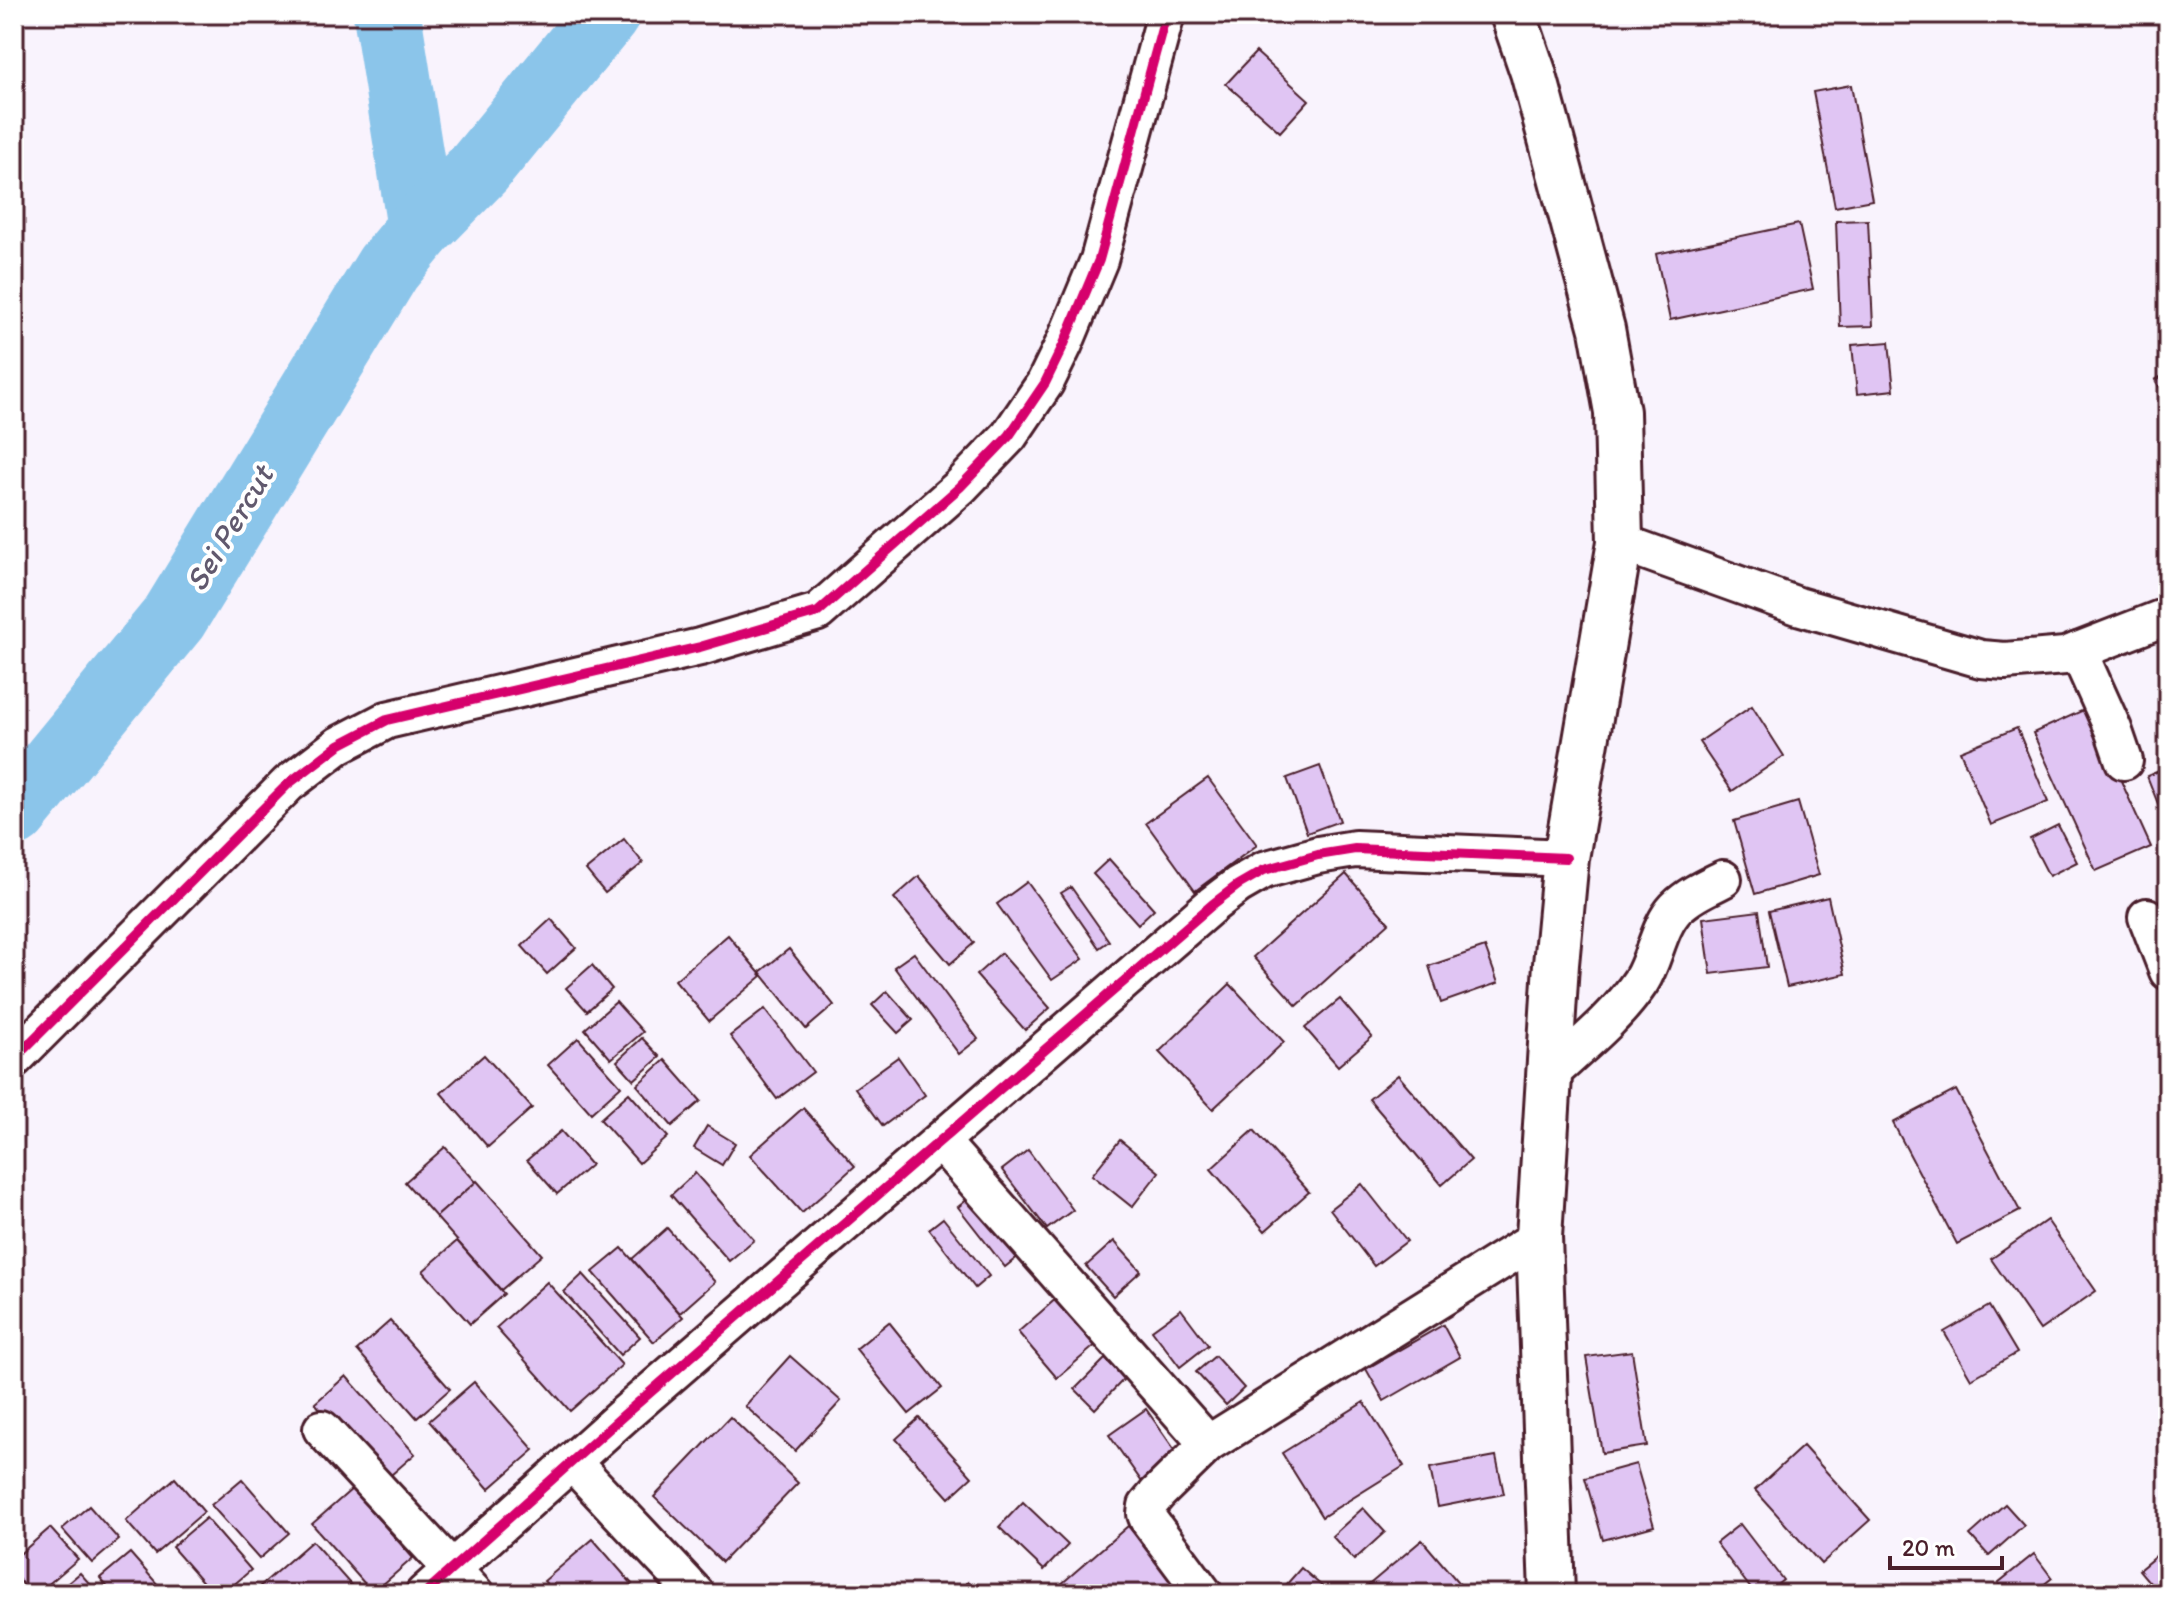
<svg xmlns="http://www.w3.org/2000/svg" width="2182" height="1608" viewBox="0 0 2182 1608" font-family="Itim,sans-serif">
<rect width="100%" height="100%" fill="#f9f3fd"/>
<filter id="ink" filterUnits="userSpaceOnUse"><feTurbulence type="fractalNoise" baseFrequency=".0125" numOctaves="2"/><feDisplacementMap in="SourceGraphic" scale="16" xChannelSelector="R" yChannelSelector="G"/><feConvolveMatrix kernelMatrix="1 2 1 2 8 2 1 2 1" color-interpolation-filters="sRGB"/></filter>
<g filter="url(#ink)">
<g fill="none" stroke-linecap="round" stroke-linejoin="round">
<!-- river -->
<g stroke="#8bc5ea" stroke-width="68">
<path d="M 387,14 L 421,228"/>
<path d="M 14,813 L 174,618 L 388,268 L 421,228 L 480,168 L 606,14"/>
</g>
</g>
<!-- building -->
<g fill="#e0c5f3" stroke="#4a1f2b" stroke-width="2">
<path d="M 1256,52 L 1309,100 L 1280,132 L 1226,84 Z"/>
<path d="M 1851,85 L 1872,200 L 1835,207 L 1813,92 Z"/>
<path d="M 1868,220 L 1873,326 L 1840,327 L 1836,221 Z"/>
<path d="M 1799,224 L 1813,289 L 1670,320 L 1656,254 Z"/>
<path d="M 1889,342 L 1894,390 L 1857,394 L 1852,345 Z"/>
<path d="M 2168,373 L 2168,401 L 2155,380 Z"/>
<path d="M 1752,706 L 1784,756 L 1732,791 L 1699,742 Z"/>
<path d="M 2088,708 L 2151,847 L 2096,871 L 2033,733 Z"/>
<path d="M 2017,728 L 2048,802 L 1991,825 L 1960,751 Z"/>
<path d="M 1320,766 L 1340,821 L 1307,833 L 1287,778 Z"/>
<path d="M 2168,767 L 2168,829 L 2147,776 Z"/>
<path d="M 1208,778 L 1257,845 L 1195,891 L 1146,823 Z"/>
<path d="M 1798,802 L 1819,875 L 1755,894 L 1734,821 Z"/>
<path d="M 2058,825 L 2077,862 L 2049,876 L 2030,839 Z"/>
<path d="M 624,839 L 643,863 L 605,893 L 586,870 Z"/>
<path d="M 1109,859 L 1154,909 L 1138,924 L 1093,874 Z"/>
<path d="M 1346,874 L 1389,923 L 1297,1006 L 1253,957 Z"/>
<path d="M 919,876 L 974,943 L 950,964 L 894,898 Z"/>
<path d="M 1027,882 L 1083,959 L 1052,980 L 997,904 Z"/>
<path d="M 1071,887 L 1109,941 L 1099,948 L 1061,893 Z"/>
<path d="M 1828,897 L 1845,974 L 1787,987 L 1769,911 Z"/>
<path d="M 1759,911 L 1767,967 L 1711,974 L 1703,918 Z"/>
<path d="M 551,919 L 576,948 L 547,974 L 522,946 Z"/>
<path d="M 728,935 L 762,976 L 709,1021 L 675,980 Z"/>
<path d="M 1485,947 L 1498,983 L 1441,1003 L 1429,966 Z"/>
<path d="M 789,949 L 834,1005 L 806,1029 L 760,972 Z"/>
<path d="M 914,953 L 978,1039 L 959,1054 L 894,967 Z"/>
<path d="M 1001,953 L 1050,1008 L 1025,1030 L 976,975 Z"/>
<path d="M 592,965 L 612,989 L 587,1011 L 566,988 Z"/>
<path d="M 1230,984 L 1284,1042 L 1213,1109 L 1159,1052 Z"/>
<path d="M 887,991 L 913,1020 L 898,1033 L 872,1005 Z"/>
<path d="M 1340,999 L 1372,1037 L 1338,1066 L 1305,1028 Z"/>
<path d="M 616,1002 L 643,1032 L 611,1059 L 585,1029 Z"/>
<path d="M 765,1009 L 813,1072 L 777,1099 L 730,1036 Z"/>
<path d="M 578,1038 L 621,1086 L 591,1113 L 548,1065 Z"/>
<path d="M 642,1038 L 660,1057 L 634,1080 L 617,1061 Z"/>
<path d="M 484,1055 L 532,1108 L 488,1147 L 441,1093 Z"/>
<path d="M 898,1057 L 925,1095 L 883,1126 L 855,1088 Z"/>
<path d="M 665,1060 L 701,1101 L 672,1126 L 637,1085 Z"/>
<path d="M 1398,1075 L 1471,1160 L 1442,1185 L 1369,1099 Z"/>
<path d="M 1956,1090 L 2020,1211 L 1957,1244 L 1893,1123 Z"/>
<path d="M 629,1093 L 668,1137 L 639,1163 L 600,1119 Z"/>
<path d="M 803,1108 L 855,1166 L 802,1213 L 750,1155 Z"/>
<path d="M 707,1126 L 735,1143 L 722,1165 L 694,1148 Z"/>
<path d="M 1254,1130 L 1309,1192 L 1265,1231 L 1211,1169 Z"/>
<path d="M 561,1131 L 591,1165 L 557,1194 L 527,1160 Z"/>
<path d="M 1120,1140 L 1159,1172 L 1132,1207 L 1092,1175 Z"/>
<path d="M 445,1147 L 476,1182 L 436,1217 L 405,1182 Z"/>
<path d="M 1028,1150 L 1073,1210 L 1047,1229 L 1002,1170 Z"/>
<path d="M 695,1173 L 754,1240 L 729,1261 L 671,1195 Z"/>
<path d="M 477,1181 L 542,1255 L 501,1290 L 436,1217 Z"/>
<path d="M 1362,1184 L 1407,1241 L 1374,1266 L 1330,1209 Z"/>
<path d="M 973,1195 L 1020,1255 L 1005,1267 L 958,1207 Z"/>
<path d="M 943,1218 L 989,1276 L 975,1288 L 929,1229 Z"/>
<path d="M 2047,1220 L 2096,1291 L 2040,1330 L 1991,1259 Z"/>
<path d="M 667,1228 L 715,1282 L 680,1313 L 632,1259 Z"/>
<path d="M 457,1241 L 504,1294 L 470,1324 L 423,1271 Z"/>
<path d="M 1114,1241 L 1141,1271 L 1113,1296 L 1086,1266 Z"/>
<path d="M 622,1248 L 683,1317 L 654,1342 L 593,1272 Z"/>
<path d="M 583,1274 L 640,1337 L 620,1355 L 564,1292 Z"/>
<path d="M 547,1282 L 622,1365 L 570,1411 L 496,1328 Z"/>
<path d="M 1058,1297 L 1098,1343 L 1057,1378 L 1018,1332 Z"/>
<path d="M 1989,1306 L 2017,1353 L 1971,1379 L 1944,1332 Z"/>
<path d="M 1181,1309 L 1208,1345 L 1180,1367 L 1152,1330 Z"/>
<path d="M 390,1321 L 450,1389 L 417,1418 L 357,1350 Z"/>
<path d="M 889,1322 L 942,1388 L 909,1414 L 856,1349 Z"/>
<path d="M 1443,1325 L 1460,1357 L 1384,1401 L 1366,1369 Z"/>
<path d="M 1632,1351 L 1647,1446 L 1602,1453 L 1586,1357 Z"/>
<path d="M 790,1356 L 841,1401 L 795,1451 L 745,1406 Z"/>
<path d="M 1215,1356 L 1244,1388 L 1226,1405 L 1196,1372 Z"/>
<path d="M 1105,1359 L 1125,1378 L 1095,1409 L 1075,1389 Z"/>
<path d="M 346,1376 L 415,1454 L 383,1482 L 315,1403 Z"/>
<path d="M 474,1382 L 534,1450 L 489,1489 L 429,1421 Z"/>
<path d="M 1364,1402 L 1404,1466 L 1322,1517 L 1282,1453 Z"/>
<path d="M 1146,1409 L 1179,1456 L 1142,1482 L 1109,1435 Z"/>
<path d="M 730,1417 L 798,1483 L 722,1562 L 654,1497 Z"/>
<path d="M 919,1418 L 972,1477 L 949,1498 L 896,1439 Z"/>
<path d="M 1803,1446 L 1870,1520 L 1821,1564 L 1755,1490 Z"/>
<path d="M 1496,1456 L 1504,1494 L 1438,1507 L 1430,1468 Z"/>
<path d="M 1636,1464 L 1654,1526 L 1603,1540 L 1585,1478 Z"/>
<path d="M 175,1478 L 204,1512 L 155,1554 L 126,1521 Z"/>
<path d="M 242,1479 L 289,1533 L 259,1559 L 211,1505 Z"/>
<path d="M 352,1489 L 413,1558 L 373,1593 L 312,1524 Z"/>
<path d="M 1023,1502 L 1068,1545 L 1044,1570 L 999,1527 Z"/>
<path d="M 2005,1504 L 2024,1525 L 1989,1556 L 1970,1535 Z"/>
<path d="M 89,1506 L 119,1540 L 92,1563 L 62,1529 Z"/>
<path d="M 1363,1508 L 1385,1532 L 1354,1560 L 1332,1536 Z"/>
<path d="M 206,1518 L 251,1570 L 223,1594 L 213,1594 L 172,1547 Z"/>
<path d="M 1740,1524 L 1783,1580 L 1766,1594 L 1755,1594 L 1716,1543 Z"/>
<path d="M 1128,1526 L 1175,1580 L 1160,1594 L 1054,1594 L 1052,1592 Z"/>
<path d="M 50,1528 L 78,1559 L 37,1594 L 31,1594 L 14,1574 L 14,1559 Z"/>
<path d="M 593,1539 L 632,1584 L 620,1594 L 556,1594 L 544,1581 Z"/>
<path d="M 1422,1540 L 1468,1594 L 1371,1594 L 1365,1588 Z"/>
<path d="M 312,1541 L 359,1594 L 251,1594 Z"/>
<path d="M 2168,1546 L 2168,1594 L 2159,1594 L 2139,1570 Z"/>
<path d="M 130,1553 L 166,1594 L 113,1594 L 100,1578 Z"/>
<path d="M 2034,1554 L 2052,1578 L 2032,1594 L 2007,1594 L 1998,1583 Z"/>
<path d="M 1301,1568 L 1331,1594 L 1278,1594 Z"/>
<path d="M 80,1573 L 99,1594 L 55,1594 Z"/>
<path d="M 968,1582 L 980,1594 L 956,1594 Z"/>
</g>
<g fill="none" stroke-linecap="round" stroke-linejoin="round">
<defs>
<g id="minor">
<path d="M 1620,542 L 1798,606 L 1981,659 L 2005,661 L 2065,656 L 2168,616"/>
<path d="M 2078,651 L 2113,729 L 2124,761"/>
<path d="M 2147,917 L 2168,971"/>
<path d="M 14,1059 L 288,784 L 339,745 L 387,720 L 700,647 L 818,612 L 960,487 L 1009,436 L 1045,383 L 1064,344 L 1099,260 L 1166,14"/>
<path d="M 1550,1074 C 1582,1045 1617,1017 1641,981 C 1655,959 1658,927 1676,908 C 1689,895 1707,887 1723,879"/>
<path d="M 940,1141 L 1208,1444"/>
<path d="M 322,1429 L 475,1594"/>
<path d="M 573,1463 L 696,1594"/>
<path d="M 424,1594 L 624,1415 L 1213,904 L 1238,885 L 1264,870 L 1318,855 L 1355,849 L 1566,858"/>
<path d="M 1204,1594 L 1148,1519 L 1146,1514 L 1147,1506 L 1158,1493 L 1208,1444 L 1539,1237"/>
</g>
<path id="primary" d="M 1513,14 L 1533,72 L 1602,329 L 1617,412 L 1620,542 L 1566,858 L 1556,964 L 1539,1237 L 1552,1594"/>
</defs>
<!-- minor casing -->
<use href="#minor" stroke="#4a1f2b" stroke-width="42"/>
<!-- primary casing -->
<use href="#primary" stroke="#4a1f2b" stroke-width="50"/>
<!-- minor -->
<use href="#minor" stroke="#fff" stroke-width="36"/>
<!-- primary -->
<use href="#primary" stroke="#fff" stroke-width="44"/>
<defs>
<g id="cycleway">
<path d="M 14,1059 L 288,784 L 339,745 L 387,720 L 700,647 L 818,612 L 960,487 L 1009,436 L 1045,383 L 1064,344 L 1099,260 L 1166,14"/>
<path d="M 424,1594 L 624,1415 L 1213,904 L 1238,885 L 1264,870 L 1318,855 L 1355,849 L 1566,858"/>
</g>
</defs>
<!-- cycleway casing -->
<use href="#cycleway" stroke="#fff" stroke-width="15"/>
<!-- cycleway -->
<use href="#cycleway" stroke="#d6006c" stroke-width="10"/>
</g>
</g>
<g text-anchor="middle" stroke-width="8" stroke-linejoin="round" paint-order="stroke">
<!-- water labels -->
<g font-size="32" font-style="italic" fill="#61596e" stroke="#fff">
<text transform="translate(229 528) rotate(-59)" y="11">Sei Percut</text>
</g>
</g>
<!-- margin -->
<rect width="2182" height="1608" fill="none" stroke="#fff" stroke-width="48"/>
<rect x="24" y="24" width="2134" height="1560" fill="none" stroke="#4a1f2b" stroke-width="3" filter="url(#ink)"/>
<!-- scale -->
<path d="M1890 1556v12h112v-12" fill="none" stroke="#4a1f2b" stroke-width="4"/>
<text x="1902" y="1556" font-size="24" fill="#4a1f2b" stroke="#ffffff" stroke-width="6" paint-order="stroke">20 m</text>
</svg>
